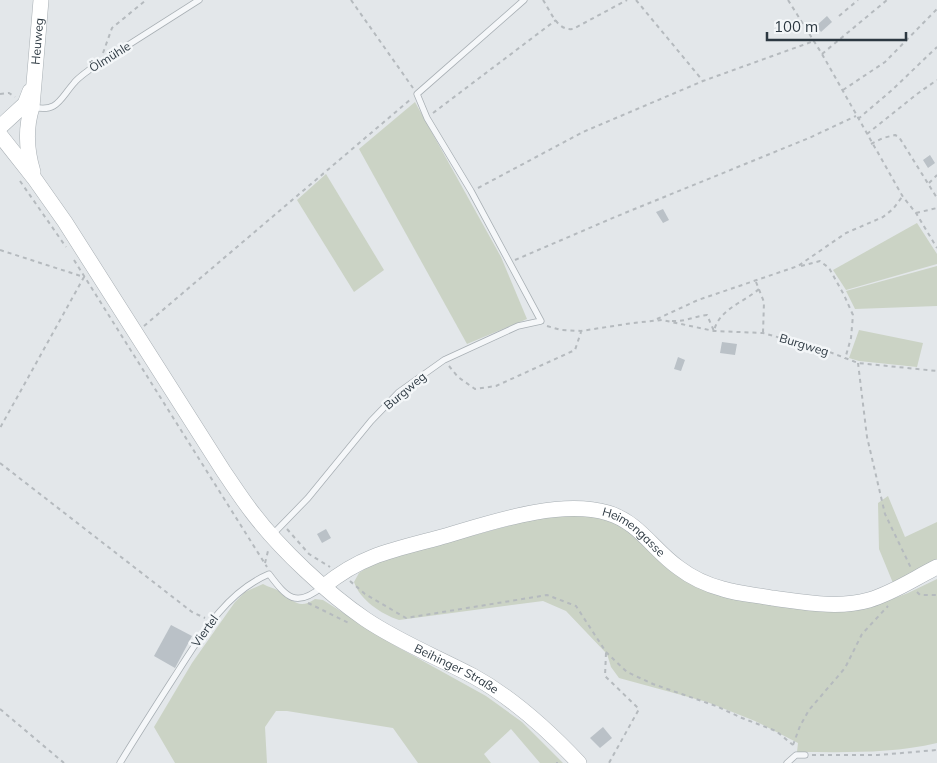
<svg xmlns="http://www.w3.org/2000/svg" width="937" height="763" viewBox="0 0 937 763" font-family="Mulish,sans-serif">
<rect width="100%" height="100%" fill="#e3e7ea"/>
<!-- green -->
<g fill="#cbd3c5">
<path d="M 415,102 L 501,257 L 527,319 L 467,344 L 359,149 Z"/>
<path d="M 326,174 L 384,270 L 354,292 L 297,200 Z"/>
<path d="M 917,223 L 937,254 L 937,264 L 846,290 L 833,270 Z"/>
<path d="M 937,266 L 937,306 L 855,309 L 846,291 Z"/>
<path d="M 859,330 L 923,343 L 917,367 L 859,361 L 849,358 Z"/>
<path d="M 888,496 L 905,537 L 937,522 L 937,560 L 893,583 L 879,549 L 878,503 Z"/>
<path d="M 595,513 L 631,528 L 720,590 L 876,605 L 908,593 L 937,579 L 937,743 C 891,754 844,752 797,752 L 798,743 L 755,721 L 707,702 L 619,678 L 611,667 L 607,654 L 566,611 L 543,601 L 399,620 C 381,614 360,600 354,582 L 359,573 L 375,562 L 545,516 Z"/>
<path d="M 263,584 C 268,587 274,588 279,591 C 293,599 298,611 315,599 L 323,600 L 394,645 L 486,696 L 522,722 L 563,763 L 540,763 L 511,729 L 484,754 L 491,763 L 418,763 L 393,728 L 287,711 L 276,711 L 265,727 L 267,763 L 175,763 L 154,727 L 192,663 L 235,602 L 245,592 Z"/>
</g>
<!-- building -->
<g fill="#bac1c7">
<path d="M 827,16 L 832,22 L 821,32 L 816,26 Z"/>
<path d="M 930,155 L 935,163 L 928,168 L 923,160 Z"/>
<path d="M 663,209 L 669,220 L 663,223 L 656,212 Z"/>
<path d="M 722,342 L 737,344 L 735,355 L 720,353 Z"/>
<path d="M 678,357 L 685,360 L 681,371 L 674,369 Z"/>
<path d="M 326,529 L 331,538 L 322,543 L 317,534 Z"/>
<path d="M 171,625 L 192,636 L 175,668 L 154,656 Z"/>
<path d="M 603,727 L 612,738 L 600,748 L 590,738 Z"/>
</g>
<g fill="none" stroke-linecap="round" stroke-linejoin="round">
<defs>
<g id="lane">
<path d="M 33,107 C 57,113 60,99 74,83 C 78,78 84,74 89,70 L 199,0"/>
<path d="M 273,534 L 308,498 L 371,421 L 399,392 L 444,360 L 518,326 L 541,321 L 471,191 L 427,118 L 417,94 L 524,0"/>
<path d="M 120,763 C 137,735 155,707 173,679 C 199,639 224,593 269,574 C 287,598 296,608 322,587"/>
<path d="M 787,763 L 796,755 L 805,755"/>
</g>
<g id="secondary">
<path d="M 0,127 L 25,104 L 30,91"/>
<path id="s1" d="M 0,135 L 34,178 L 65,222 L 224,472 C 233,485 242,499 252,512 C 280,549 327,593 365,619 C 399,642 437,657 473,676 C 513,698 548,730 579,763"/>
<path id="s2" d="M 33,172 C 26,149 25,129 32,107 L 41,0"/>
<path id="s3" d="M 324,586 C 339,574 355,564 373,557 C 394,549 416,544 438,538 C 487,524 558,498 608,513 C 639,522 654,551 679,568 C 692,578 708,585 723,589 C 739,594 756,595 772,598 C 803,602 838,609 869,600 C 895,592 913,579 937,567"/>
</g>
</defs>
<!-- lane casing -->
<use href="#lane" stroke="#a8afb4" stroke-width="7"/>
<!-- secondary casing -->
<use href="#secondary" stroke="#a8afb4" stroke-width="16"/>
<!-- path -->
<g stroke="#b5babe" stroke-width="2" stroke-dasharray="4 4" stroke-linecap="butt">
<path d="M 351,0 L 413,88"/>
<path d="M 543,0 C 551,12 557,31 573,29 L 627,0"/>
<path d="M 636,0 L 703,81"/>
<path d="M 788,0 L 822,54 L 903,197 L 916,213 L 937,248"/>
<path d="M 839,16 L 858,0"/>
<path d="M 103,53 L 112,28 L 146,0"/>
<path d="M 822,54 L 887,0"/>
<path d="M 843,90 L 885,62 L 937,9"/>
<path d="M 0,94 L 9,93 L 15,97"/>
<path d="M 433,113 L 556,20"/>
<path d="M 858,119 L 892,90 L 937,47"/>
<path d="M 867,134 L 917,94 L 937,80"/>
<path d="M 871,144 L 883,138 L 895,135 L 899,137 L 937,198"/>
<path d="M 20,181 L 66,247"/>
<path d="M 929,183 L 937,175"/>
<path d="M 478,188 L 583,132 L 703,81 L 814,41"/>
<path d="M 916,213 L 937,208"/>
<path d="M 0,250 L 84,277 L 0,428"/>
<path d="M 74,260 L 267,567"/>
<path d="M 515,260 L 615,217 L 809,138 L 856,116"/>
<path d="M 801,266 L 820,261 L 829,268 L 844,295 L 853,315 L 851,338 L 845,359"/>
<path d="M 756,282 L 764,302 L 763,333"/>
<path d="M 657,319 L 698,300 L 798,266 L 846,233 L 883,217 L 893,209 L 902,197"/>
<path d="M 672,321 C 685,322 695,316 707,315 L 714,331 C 719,309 743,303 759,289"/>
<path d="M 144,326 L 411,99"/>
<path d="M 547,326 L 561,330 L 581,331 L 633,323 L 662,320 L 714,331 L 763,333 L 827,351 L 858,363 L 937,371"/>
<path d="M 858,363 L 867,437 L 885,514 L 911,568"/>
<path d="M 449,366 L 458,377 L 475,389 L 496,386 L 575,350 L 581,332"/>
<path d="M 0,463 L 192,612 L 205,618"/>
<path d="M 287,529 L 309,554 L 330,567"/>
<path d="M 265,563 L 268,551"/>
<path d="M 350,581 L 365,594 L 406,618 L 547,595 L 576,606 L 606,652 L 627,672 L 653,684 L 716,706 L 742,718 L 776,731 L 793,745"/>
<path d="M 917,592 L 920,595 L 937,595"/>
<path d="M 308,603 L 349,623"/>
<path d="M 606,653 L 605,676 L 639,709 L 609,763"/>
<path d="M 0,709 L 64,763"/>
<path d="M 793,745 L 800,726 L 809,710 L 845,668 L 862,634 L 888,606"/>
<path d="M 812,755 L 878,755 L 937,750"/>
<path d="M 556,763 L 558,763"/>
</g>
<!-- lane -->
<use href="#lane" stroke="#f5f7f9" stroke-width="5.5"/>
<!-- secondary -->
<use href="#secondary" stroke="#fff" stroke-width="15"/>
</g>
<g text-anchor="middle" stroke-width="5" stroke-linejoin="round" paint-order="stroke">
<!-- street labels -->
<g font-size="12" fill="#2c3841" stroke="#f3f6f8">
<text dy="4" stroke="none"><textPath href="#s2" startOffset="132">Heuweg</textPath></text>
<text transform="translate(110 57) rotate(-32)" y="4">Ölmühle</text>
<text transform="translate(804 345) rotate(17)" y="4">Burgweg</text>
<text transform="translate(405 391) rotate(-40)" y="4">Burgweg</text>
<text dy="4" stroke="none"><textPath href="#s3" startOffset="331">Heimengasse</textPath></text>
<text transform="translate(205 631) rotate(-54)" y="4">Viertel</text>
<text dy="4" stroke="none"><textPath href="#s1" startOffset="714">Beihinger Straße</textPath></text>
</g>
</g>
<!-- scale -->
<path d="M767 32v8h139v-8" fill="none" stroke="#2c3841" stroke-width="2.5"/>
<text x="774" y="32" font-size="15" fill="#2c3841" stroke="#f3f6f8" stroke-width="4" paint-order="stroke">100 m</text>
</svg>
